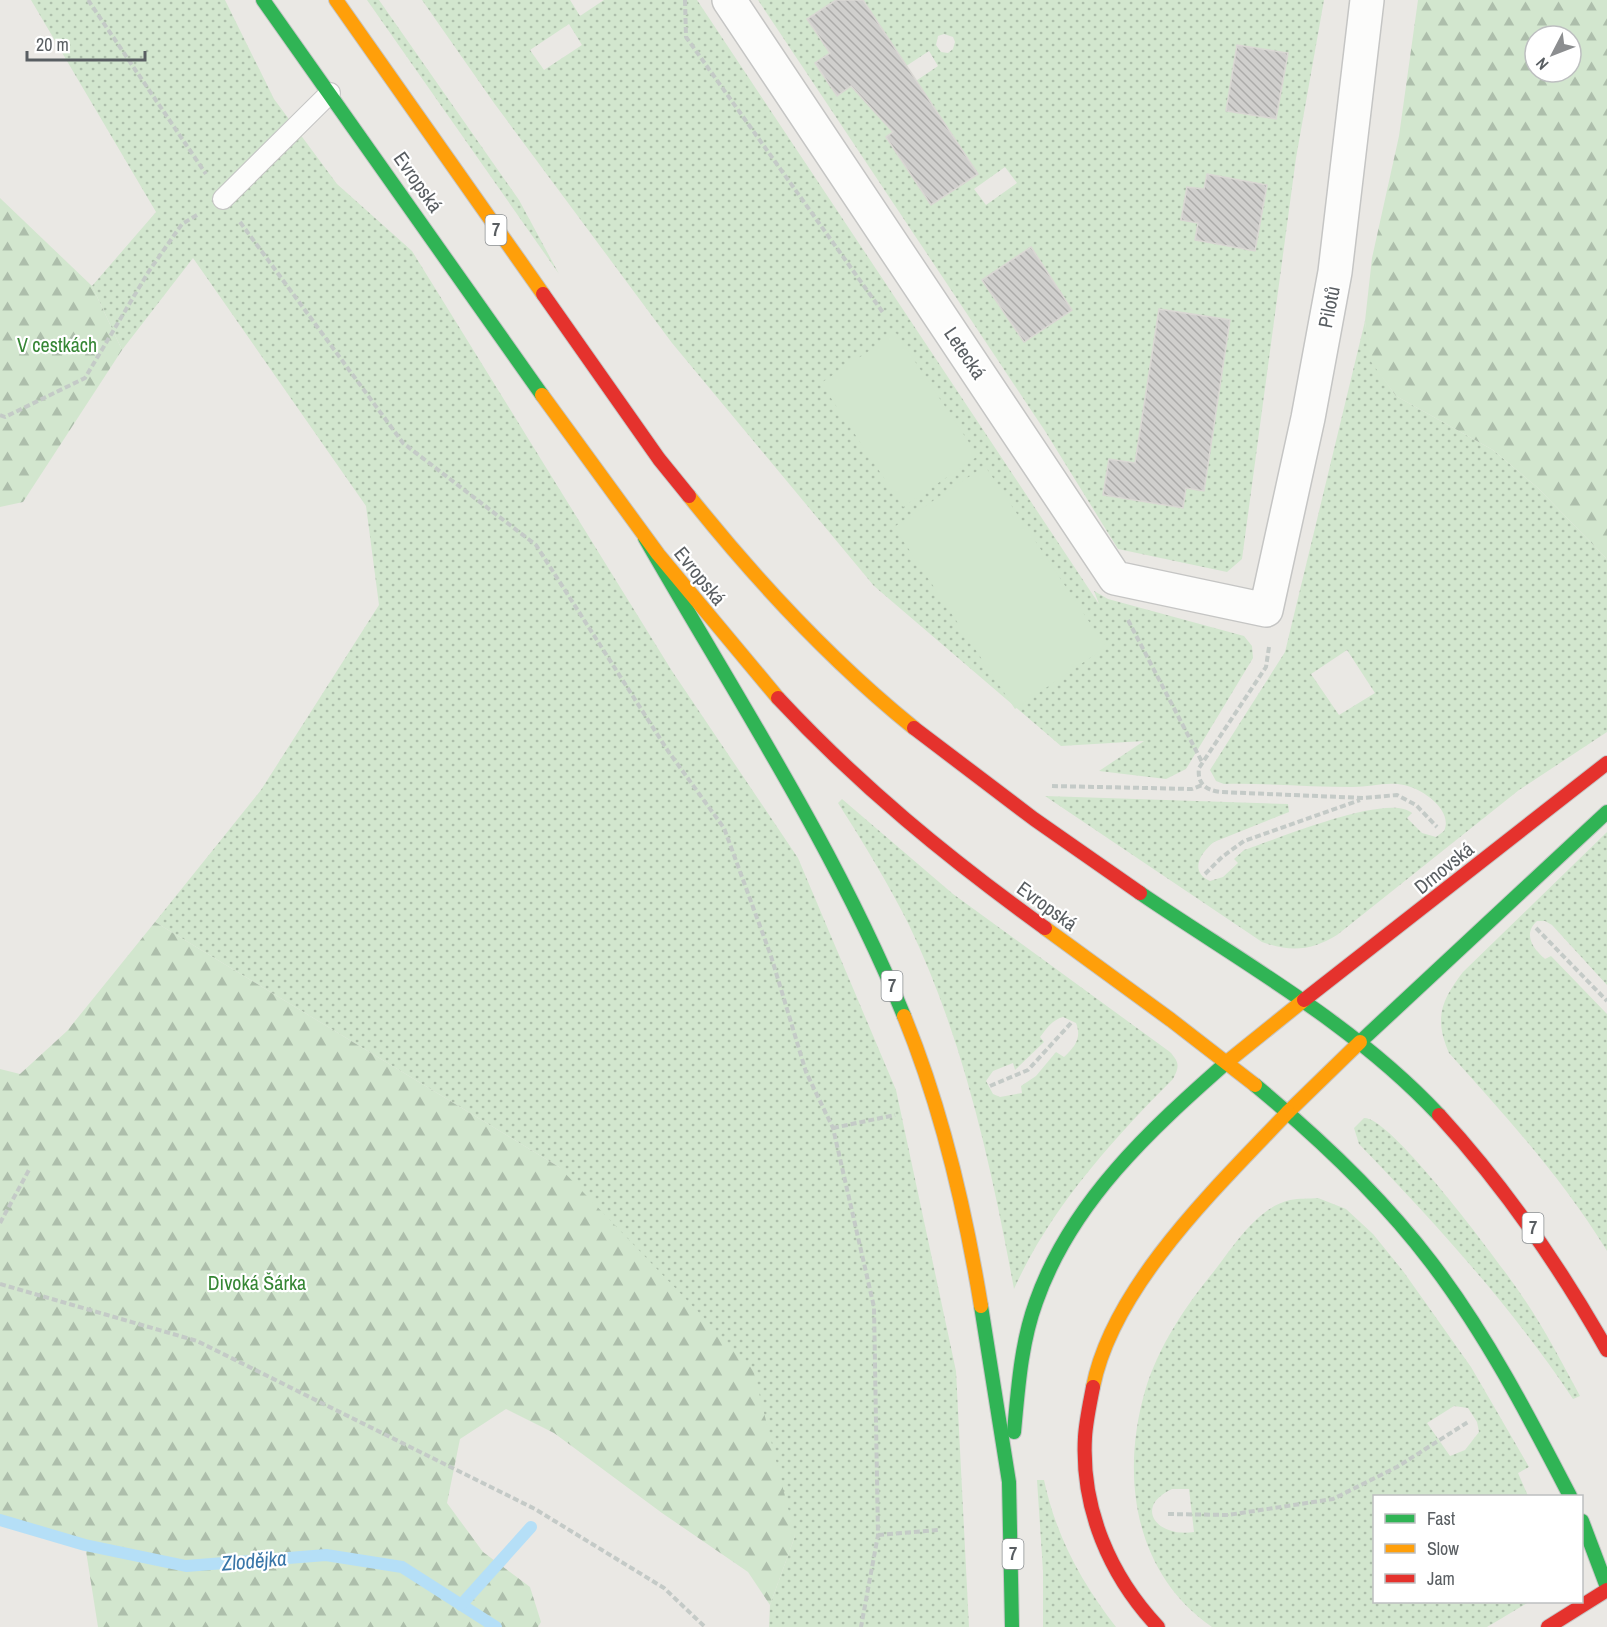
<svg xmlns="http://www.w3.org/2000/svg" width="1607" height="1627" viewBox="0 0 1607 1627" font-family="'Archivo Narrow',sans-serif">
<defs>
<pattern id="grass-dots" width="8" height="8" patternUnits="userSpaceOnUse" patternTransform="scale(1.5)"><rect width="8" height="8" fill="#d2e6ce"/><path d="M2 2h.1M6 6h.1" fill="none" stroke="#adbeab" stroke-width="1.8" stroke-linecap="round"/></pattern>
<pattern id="forest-firs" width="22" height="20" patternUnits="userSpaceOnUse" patternTransform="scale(1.5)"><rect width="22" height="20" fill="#d2e6ce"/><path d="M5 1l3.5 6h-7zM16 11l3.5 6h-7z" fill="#adbeab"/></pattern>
<pattern id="building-back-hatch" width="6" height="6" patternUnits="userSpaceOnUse" patternTransform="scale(1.5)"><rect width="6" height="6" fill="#d0cfcd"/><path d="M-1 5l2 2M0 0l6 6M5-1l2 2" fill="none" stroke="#acabaa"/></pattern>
</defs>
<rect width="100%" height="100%" fill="#eae8e4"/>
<!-- grass -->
<g fill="url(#grass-dots)" fill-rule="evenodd">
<path d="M 31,0 L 225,0 L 274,99 L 337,184 L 412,251 L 672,671 L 798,858 L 896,1090 L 956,1371 L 969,1627 L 769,1627 L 770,1605 L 795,1536 L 559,1167 L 155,922 L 261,790 L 379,605 L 366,506 L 193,258 L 122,350 L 92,286 L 156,212 Z"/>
<path d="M 367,0 L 379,0 L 519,200 L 559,274 Z"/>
<path d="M 422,0 L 570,0 L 580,16 L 604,0 L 697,0 L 1099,604 L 1094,591 L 1108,599 L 1244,636 L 1252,646 L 1253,658 L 1186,769 L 1166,779 L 1099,771 L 1144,741 L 1061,746 L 874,586 L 672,343 L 494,103 ZM 569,24 L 582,45 L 544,70 L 530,50 Z"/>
<path d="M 758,0 L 836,0 L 807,19 L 830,53 L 815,64 L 837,95 L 863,0 L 1324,0 L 1296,158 L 1242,559 L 1227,572 L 1118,549 L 1045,431 ZM 944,34 L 953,37 L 955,42 L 953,49 L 948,53 L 941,52 L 936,45 L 938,36 ZM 929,51 L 938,66 L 901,91 L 891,76 ZM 932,106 L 978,174 L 931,205 L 886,137 ZM 1005,167 L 1017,183 L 986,205 L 974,189 ZM 1207,174 L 1266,185 L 1255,251 L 1195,239 L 1198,223 L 1181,220 L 1187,187 L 1204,189 ZM 1031,247 L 1072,310 L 1024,341 L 982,280 ZM 1159,309 L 1230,320 L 1204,491 L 1186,488 L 1182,508 L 1103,495 L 1109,459 L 1122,461 L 1133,480 Z"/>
<path d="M 1365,321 L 1370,359 L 1396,396 L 1493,450 L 1538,488 L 1607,559 L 1607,732 L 1519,790 L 1337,935 C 1311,951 1290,952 1262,942 L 1045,796 L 1288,804 L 1289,812 L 1214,842 C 1200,853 1189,872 1210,881 L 1223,877 L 1238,863 L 1234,859 L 1244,850 C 1275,840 1388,792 1412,813 L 1407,818 L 1422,833 L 1436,837 L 1444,831 C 1454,810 1421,788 1404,785 C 1387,781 1370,787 1353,787 C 1310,787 1267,783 1224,784 L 1216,781 L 1210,770 L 1285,652 ZM 1347,650 L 1375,693 L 1339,715 L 1311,674 Z"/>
<path d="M 842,799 L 953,894 L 1170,1052 C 1179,1062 1180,1066 1173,1079 C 1112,1140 1050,1209 1014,1289 C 991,1165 964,1040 909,925 C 888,883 863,842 838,803 ZM 1063,1017 L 1076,1023 C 1082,1038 1075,1047 1064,1057 L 1056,1052 L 1036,1076 L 1021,1086 L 1022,1093 L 1000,1097 L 993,1094 L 986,1081 L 993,1071 L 1013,1063 L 1015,1070 L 1044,1042 L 1040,1037 C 1047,1028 1052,1020 1063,1017 Z"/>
<path d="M 1607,832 L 1607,985 L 1552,925 L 1545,921 L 1537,921 C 1523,934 1532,948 1545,959 L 1551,956 L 1607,1014 L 1607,1251 C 1563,1179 1505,1115 1449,1053 C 1434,1018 1441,1001 1463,972 Z"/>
<path d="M 1364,1118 C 1391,1116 1501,1265 1520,1293 C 1543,1326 1561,1361 1580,1396 L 1573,1399 C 1511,1306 1437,1225 1359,1144 L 1354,1128 Z"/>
<path d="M 1318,1198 L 1346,1209 L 1373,1234 L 1403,1271 L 1471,1367 L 1529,1467 L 1518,1473 L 1528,1496 L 1374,1496 L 1374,1602 L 1529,1602 L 1487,1627 L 1212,1627 C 1135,1574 1120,1478 1145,1391 C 1158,1347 1186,1305 1215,1270 C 1234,1245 1258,1207 1290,1200 C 1299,1198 1309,1199 1318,1198 ZM 1454,1406 L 1468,1408 L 1477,1422 L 1479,1432 L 1465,1450 L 1450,1456 L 1427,1423 ZM 1172,1489 L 1189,1489 L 1194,1532 C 1157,1538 1133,1507 1172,1489 Z"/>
<path d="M 1037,1480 L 1044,1480 C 1056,1536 1081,1582 1116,1627 L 1043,1627 L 1043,1571 Z"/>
</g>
<!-- forest -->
<g fill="url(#forest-firs)" fill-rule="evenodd">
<path d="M 1418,0 L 1607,0 L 1607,559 L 1538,488 L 1493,450 L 1396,396 L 1369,359 L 1365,321 L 1372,258 L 1399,136 ZM 1535,36 L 1571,36 L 1571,72 L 1535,72 Z"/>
<path d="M 0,198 L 92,286 L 122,350 L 23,502 L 0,507 Z"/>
<path d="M 155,922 L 559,1167 L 753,1369 L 795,1536 L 770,1605 L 748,1572 L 662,1513 L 554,1433 L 506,1409 L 460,1439 L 447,1503 L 483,1552 L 530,1587 L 541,1622 L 538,1627 L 98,1627 L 85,1545 L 0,1520 L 0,1069 L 20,1074 L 67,1031 Z"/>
</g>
<!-- pitch -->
<g fill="#d2e6ce">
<path d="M 896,333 L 978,456 L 903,507 L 821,383 Z"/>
<path d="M 985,466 L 1106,647 L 1015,709 L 894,527 Z"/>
</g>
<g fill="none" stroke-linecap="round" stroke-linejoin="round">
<!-- stream -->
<g stroke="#b5dff7" stroke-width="12">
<path d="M 0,1520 L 85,1545 L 186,1566 L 326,1555 L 402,1567 L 496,1627"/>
<path d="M 461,1605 L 531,1527"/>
</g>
</g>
<!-- building -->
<g fill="url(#building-back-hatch)" stroke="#d9d7d3" stroke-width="1.5">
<path d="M 836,0 L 863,0 L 978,174 L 931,205 L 886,137 L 893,132 L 851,86 L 837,96 L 815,63 L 830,53 L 807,19 Z"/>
<path d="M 1237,45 L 1288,53 L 1276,119 L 1226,111 Z"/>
<path d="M 1207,174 L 1267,185 L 1255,251 L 1195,240 L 1198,223 L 1181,220 L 1187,187 L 1204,189 Z"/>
<path d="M 1031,247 L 1072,310 L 1024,342 L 982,280 Z"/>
<path d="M 1159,309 L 1230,320 L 1204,491 L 1186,488 L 1183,508 L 1103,495 L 1109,459 L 1135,463 Z"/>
</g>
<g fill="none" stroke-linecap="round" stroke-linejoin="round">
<defs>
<path id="lane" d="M 223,199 L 330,93"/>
<path id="street" d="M 729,0 L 1115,578 L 1266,610 L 1308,418 L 1335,272 L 1367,0"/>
<g id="fast">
<path d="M 263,0 L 542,395"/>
<path d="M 645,538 C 735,695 836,849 904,1016"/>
<path d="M 1140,893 C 1243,963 1354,1024 1439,1115"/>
<path d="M 1360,1042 L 1607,812"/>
<path d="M 1255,1085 C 1319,1138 1381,1196 1431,1262 C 1486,1334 1528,1415 1570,1496"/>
<path d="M 981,1306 L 1009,1482 L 1012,1627"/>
<path d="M 1014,1432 C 1018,1389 1021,1343 1036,1302 C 1071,1202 1150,1130 1227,1062"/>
<path d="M 1582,1521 L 1607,1587"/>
</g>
<g id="slow">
<path d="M 336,0 L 543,294"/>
<path d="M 542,395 L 658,554 L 778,698"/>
<path d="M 689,496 C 756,580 830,660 914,728"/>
<path d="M 1045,928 L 1171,1020 L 1255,1085"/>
<path d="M 904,1016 C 942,1109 965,1208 981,1306"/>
<path d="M 1227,1062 L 1304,1000"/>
<path d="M 1288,1112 L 1360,1042"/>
<path d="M 1093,1387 C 1113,1285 1219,1185 1288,1112"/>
</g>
<g id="jam">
<path d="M 543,294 L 659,459 L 689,496"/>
<path d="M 778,698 C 860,786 948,858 1045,928"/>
<path d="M 914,728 L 1034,819 L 1140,893"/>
<path d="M 1304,1000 L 1607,763"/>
<path d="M 1439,1115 C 1505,1187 1559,1265 1607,1350"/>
<path d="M 1093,1387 C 1090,1403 1086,1421 1085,1437 C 1081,1509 1110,1576 1158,1627"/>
<path d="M 1548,1627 L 1607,1590"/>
</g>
</defs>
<!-- lane casing -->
<use href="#lane" stroke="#c5c5c4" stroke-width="22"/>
<!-- street casing -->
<use href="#street" stroke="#c5c5c4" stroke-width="36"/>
<!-- fast casing -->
<use href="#fast" stroke="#c6c6c6" stroke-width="16"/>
<!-- slow casing -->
<use href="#slow" stroke="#c6c6c6" stroke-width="16"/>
<!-- jam casing -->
<use href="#jam" stroke="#c6c6c6" stroke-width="16"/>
<!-- path -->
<g stroke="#c4cac7" stroke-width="4" stroke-dasharray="6 3" stroke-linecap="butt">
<path d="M 88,0 L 206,174"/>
<path d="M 685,0 L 686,37 L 884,314"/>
<path d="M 240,222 L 403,443 L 536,545 L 668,751 L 724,828 L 771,956 L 806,1072 L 833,1128 L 874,1307 L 878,1535 L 861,1627"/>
<path d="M 0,415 L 5,417 L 85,378 L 149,271 L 182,224 L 197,215"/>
<path d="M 1128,620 L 1202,762"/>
<path d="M 1269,647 L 1266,667 L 1199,768 C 1197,784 1206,790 1220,792 L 1363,798 L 1397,795 L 1416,805 L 1437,827"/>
<path d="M 1052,786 L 1192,789 L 1202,785"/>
<path d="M 1205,874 L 1222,857 L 1244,841 L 1360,800"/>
<path d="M 1536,928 L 1607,1001"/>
<path d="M 990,1086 L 1028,1070 L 1071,1023"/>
<path d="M 833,1128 L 895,1115"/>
<path d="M 0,1223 L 30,1168"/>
<path d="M 0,1284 L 197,1341 L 535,1509 L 664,1588 L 705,1627"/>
<path d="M 1168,1514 L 1228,1515 L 1333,1499 L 1397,1467 L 1468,1422"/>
<path d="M 878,1535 L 938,1530"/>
</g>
<!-- lane -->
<use href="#lane" stroke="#fcfcfb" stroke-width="20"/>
<!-- street -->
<use href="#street" stroke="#fcfcfb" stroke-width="33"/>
<!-- fast -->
<use href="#fast" stroke="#30b455" stroke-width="14"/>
<!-- slow -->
<use href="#slow" stroke="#ff9f0a" stroke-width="14"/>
<!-- jam -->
<use href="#jam" stroke="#e5322d" stroke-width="14"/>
</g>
<g text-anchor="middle" stroke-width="4.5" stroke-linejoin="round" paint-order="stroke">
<!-- shield labels -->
<g fill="#fff" stroke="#8b8e91" stroke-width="1.5">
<rect x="485.5" y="215" width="21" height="30" rx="4.5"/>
<rect x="881.5" y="971" width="21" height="30" rx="4.5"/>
<rect x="1522.5" y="1213" width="21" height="30" rx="4.5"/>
<rect x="1002.5" y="1539" width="21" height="30" rx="4.5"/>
</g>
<g font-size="18" font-weight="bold" fill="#595e62">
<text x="496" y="236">7</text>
<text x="892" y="992">7</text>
<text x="1533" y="1234">7</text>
<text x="1013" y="1560">7</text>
</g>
<!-- street labels -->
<g font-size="20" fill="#595e62" stroke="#fff">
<text transform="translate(418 182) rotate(55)" y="7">Evropská</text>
<text transform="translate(1329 307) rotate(-79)" y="7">Pilotů</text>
<text transform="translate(965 353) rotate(56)" y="7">Letecká</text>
<text transform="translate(700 576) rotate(51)" y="7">Evropská</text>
<text transform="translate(1444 868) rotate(-39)" y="7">Drnovská</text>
<text transform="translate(1047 906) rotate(36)" y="7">Evropská</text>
</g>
<!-- park labels -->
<g font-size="20" fill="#358634" stroke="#fff">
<text x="57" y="352">V cestkách</text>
<text x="257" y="1290">Divoká Šárka</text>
</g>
<!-- water labels -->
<g font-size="21" font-style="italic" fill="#3976a8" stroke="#fff">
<text transform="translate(254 1561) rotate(-5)" y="7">Zlodějka</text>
</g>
</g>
<!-- legend -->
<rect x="1373" y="1495" width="210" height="108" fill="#ffffff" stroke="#bdbfc0" stroke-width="1.5"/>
<rect x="1385" y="1514" width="30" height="9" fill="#30b455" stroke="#bdbfc0" stroke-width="1.5"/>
<text x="1427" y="1525" font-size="18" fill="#595e62">Fast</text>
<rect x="1385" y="1544" width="30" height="9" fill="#ff9f0a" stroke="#bdbfc0" stroke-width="1.5"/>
<text x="1427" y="1555" font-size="18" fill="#595e62">Slow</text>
<rect x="1385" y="1574" width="30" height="9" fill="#e5322d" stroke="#bdbfc0" stroke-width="1.5"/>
<text x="1427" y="1585" font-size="18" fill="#595e62">Jam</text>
<!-- north arrow -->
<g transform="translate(1553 54) rotate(228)"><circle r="28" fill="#ffffff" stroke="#bdbfc0" stroke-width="1.5"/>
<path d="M0-4.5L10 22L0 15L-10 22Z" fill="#8c8e90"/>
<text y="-9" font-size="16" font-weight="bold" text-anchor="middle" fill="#595e62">N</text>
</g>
<!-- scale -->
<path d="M27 51v9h118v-9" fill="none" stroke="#595e62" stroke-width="3"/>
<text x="36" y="51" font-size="18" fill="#595e62" stroke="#ffffff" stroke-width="4.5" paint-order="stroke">20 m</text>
</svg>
